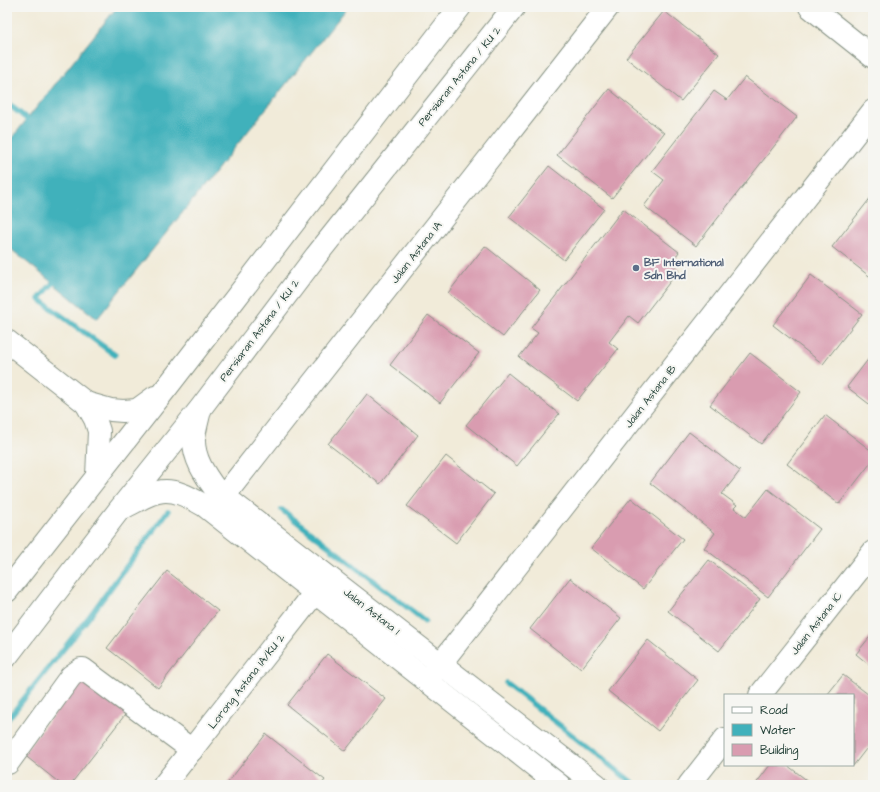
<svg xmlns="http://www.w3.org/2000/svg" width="880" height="792" viewBox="0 0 880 792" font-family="'Architects Daughter',sans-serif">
<rect width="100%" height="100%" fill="#f6f6f2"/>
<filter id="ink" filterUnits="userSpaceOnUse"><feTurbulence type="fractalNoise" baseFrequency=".025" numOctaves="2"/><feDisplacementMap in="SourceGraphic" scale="8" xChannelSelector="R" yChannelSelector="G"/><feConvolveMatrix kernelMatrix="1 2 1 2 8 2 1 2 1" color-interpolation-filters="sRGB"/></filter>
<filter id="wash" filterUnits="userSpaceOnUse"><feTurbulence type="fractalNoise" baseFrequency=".012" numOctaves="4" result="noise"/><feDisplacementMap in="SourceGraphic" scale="16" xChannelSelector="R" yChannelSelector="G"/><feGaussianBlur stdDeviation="0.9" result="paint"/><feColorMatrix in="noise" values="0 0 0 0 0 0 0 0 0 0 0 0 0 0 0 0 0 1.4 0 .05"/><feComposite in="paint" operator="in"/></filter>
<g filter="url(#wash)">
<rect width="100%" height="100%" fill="#f1ebd9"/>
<!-- water -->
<path fill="#41b1bb" stroke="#307778" d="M 117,7 L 348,7 L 97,319 L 7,246 L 7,144 Z"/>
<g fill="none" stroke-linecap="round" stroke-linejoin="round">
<!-- stream -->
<g stroke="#41b1bb" stroke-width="5.5">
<path d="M 7,103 L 27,119"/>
<path d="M 53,283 L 39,299 L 115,355"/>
<path d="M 282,510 L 425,621"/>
<path d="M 506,683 L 634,784"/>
<path d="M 7,720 L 89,617 L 168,511"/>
</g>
</g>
<g id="blocks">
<!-- building -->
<g fill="#d99cb0">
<path d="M 664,11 L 719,54 L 681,101 L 626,58 Z"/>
<path d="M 745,77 L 797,117 L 696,246 L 644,206 L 664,180 L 652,171 L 714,91 L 727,100 Z"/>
<path d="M 609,89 L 664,133 L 612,198 L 557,155 Z"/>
<path d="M 549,166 L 604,209 L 564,260 L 509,217 Z"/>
<path d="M 872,196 L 873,197 L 873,279 L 832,247 Z"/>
<path d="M 623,209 L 679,252 L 671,263 L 679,270 L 638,323 L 629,316 L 609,342 L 618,349 L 577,401 L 519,357 L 538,333 L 531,328 Z"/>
<path d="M 485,246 L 540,290 L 503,337 L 448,293 Z"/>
<path d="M 811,275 L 862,314 L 823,364 L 773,325 Z"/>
<path d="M 428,315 L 479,353 L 440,403 L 390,365 Z"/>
<path d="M 750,353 L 801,392 L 761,444 L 710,405 Z"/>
<path d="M 873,353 L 873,407 L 847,387 Z"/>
<path d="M 508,373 L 559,414 L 517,466 L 466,425 Z"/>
<path d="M 367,394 L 418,435 L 380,484 L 328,444 Z"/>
<path d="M 825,415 L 873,452 L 873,460 L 839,504 L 787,464 Z"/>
<path d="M 689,432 L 740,471 L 722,494 L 737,505 L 734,508 L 746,517 L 768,489 L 820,529 L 768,597 L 704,548 L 715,533 L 650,483 Z"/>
<path d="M 446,456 L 494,494 L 456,543 L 407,506 Z"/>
<path d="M 631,498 L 683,539 L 643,589 L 591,548 Z"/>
<path d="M 709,560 L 760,599 L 719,651 L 668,611 Z"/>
<path d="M 167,571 L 218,611 L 158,688 L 107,648 Z"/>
<path d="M 570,578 L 621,618 L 581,669 L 530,629 Z"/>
<path d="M 873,633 L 873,668 L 856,654 Z"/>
<path d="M 648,640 L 698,680 L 658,731 L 608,691 Z"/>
<path d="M 327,654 L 386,699 L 345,751 L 287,705 Z"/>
<path d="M 843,675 L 873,698 L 873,740 L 853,766 L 853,695 L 827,695 Z"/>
<path d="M 83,676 L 128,711 L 70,785 L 62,785 L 23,754 Z"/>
<path d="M 266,734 L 325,780 L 321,785 L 226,785 Z"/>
<path d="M 770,765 L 787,765 L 813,785 L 755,785 Z"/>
</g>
</g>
</g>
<g filter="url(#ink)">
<use href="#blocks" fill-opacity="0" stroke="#889486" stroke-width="1"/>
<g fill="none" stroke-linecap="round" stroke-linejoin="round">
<defs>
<g id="minor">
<path d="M 810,7 L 873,57"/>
<path d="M 7,341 L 86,403 L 111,410 L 123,411 L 137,410 L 155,397"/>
<path d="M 86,403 L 95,419 L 99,431 L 97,476"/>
<path d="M 200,410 C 198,419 195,429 194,438 C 193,458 205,475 216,490 L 597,785"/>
<path d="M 224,496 L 608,7"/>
<path d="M 123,508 C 133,503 148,494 158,492 C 175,488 191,498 205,506 L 559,785"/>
<path d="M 7,591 L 168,386 L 460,7"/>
<path d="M 7,656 L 119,510 L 200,409 L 316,256 L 514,7"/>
<path d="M 427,681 L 873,111"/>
<path d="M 760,695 L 873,552"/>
<path d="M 8,763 L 71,676 L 81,669 L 83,669 L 192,750"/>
<path d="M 164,785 L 324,581"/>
<path d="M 689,785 L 725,739"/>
</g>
</defs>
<!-- minor casing -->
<use href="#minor" stroke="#889486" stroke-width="24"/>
<!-- minor -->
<use href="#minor" stroke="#fff" stroke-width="22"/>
</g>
</g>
<!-- markers -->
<circle fill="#5c6f8a" stroke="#f6f6f2" stroke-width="1.5" cx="636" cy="268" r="4"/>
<g text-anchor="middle" stroke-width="4" stroke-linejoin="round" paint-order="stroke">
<!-- street labels -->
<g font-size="11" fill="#1f3d34" stroke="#f6f6f2">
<text transform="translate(459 76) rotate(-51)" y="4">Persiaran Astana / KU 2</text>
<text transform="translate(416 252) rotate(-52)" y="4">Jalan Astana 1A</text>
<text transform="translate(259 330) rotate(-53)" y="4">Persiaran Astana / KU 2</text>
<text transform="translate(650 396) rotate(-52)" y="4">Jalan Astana 1B</text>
<text transform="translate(372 611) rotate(38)" y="4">Jalan Astana 1</text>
<text transform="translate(816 623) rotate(-52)" y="4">Jalan Astana 1C</text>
<text transform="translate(246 681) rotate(-52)" y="4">Lorong Astana 1A/KU 2</text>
</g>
<!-- service labels -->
<g font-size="11" font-weight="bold" fill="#4e5e75" stroke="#f6f6f2" text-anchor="start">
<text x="644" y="266">BF International<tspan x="644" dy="13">Sdn Bhd</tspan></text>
</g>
</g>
<!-- margin -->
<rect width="880" height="792" fill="none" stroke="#f6f6f2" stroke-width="24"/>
<!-- legend -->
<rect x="724" y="694" width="130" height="72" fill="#f6f6f2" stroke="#a0aca6"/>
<rect x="732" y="707" width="20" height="6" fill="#ffffff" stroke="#a0aca6"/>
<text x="760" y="714" font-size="12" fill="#1f3d34">Road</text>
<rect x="732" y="724" width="20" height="12" fill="#41b1bb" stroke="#a0aca6"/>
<text x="760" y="734" font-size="12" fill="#1f3d34">Water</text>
<rect x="732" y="744" width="20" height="12" fill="#d99cb0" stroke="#a0aca6"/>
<text x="760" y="754" font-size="12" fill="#1f3d34">Building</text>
</svg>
